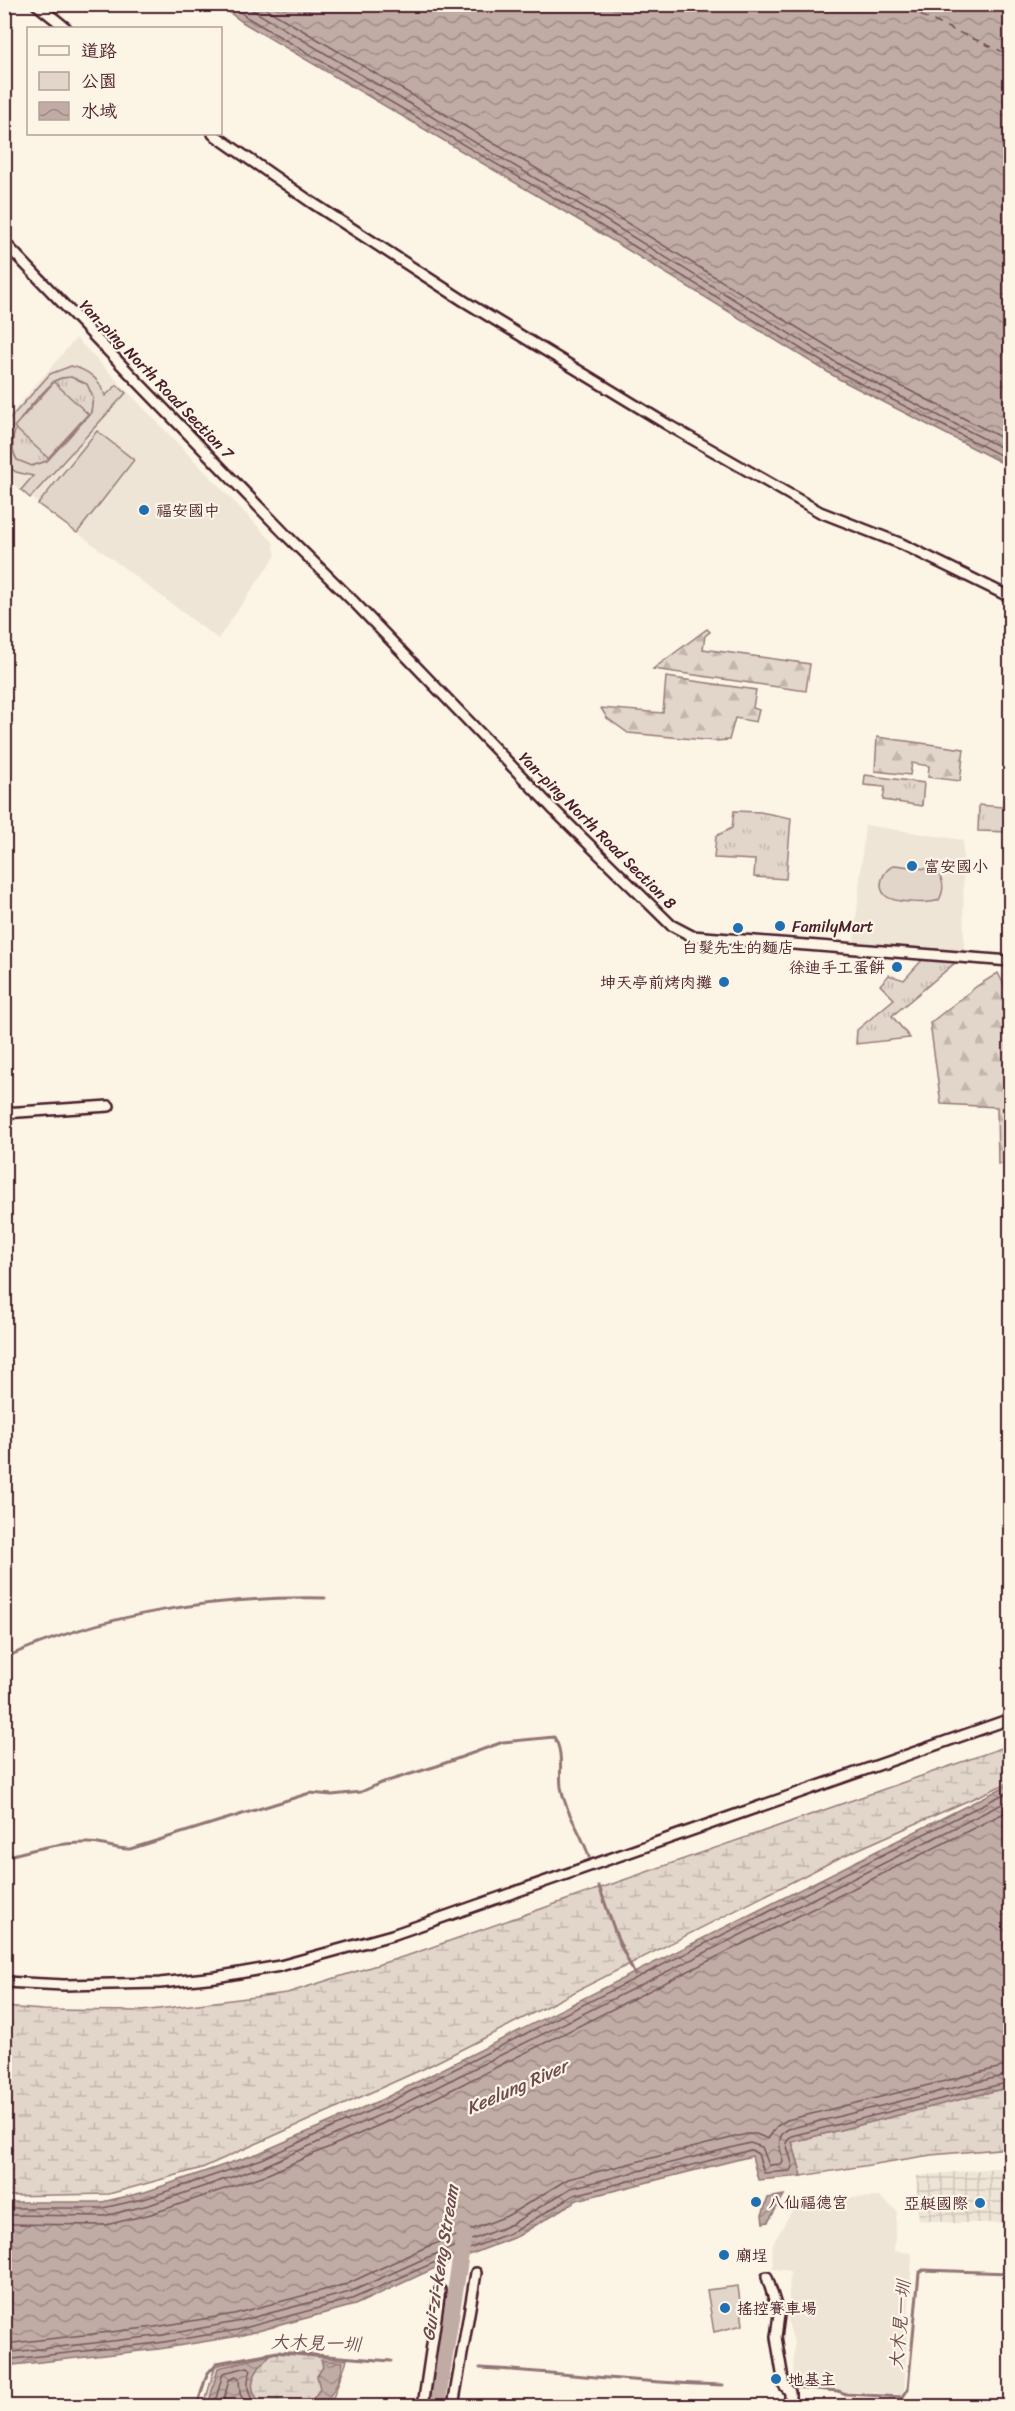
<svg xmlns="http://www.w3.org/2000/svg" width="1015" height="2411" viewBox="0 0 1015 2411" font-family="Sriracha,'LXGW WenKai TC',sans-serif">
<defs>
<pattern id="industrial-grid" width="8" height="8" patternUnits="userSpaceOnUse" patternTransform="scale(1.5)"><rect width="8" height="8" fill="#eee5d7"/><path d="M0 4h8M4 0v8" fill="none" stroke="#cec4b9"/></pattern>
<pattern id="grass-tufts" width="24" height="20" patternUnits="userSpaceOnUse" patternTransform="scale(1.5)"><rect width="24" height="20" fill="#e2d5ca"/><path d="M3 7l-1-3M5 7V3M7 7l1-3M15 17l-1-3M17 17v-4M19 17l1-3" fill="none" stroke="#c3b6ae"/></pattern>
<pattern id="forest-firs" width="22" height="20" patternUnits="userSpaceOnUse" patternTransform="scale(1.5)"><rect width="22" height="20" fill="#e2d5ca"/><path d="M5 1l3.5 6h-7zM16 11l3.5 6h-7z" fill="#c3b6ae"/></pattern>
<pattern id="wetland-marsh" width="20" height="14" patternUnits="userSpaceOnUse" patternTransform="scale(1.5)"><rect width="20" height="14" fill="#e2d5ca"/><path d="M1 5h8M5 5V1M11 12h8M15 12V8" fill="none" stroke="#c3b6ae"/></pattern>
<pattern id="water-waves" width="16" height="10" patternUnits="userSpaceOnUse" patternTransform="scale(1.5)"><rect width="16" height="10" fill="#c0aca5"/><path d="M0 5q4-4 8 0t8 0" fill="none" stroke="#9e8b87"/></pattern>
</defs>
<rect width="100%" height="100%" fill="#fcf5e5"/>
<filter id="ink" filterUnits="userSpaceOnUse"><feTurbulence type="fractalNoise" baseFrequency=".0167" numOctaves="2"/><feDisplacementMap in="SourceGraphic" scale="12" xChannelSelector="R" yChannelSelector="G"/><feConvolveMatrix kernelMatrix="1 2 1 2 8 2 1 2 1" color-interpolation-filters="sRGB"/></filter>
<g filter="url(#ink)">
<!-- built -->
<g fill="#eee5d7">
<path d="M 76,338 L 273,542 L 276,555 L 218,639 L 5,478 L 4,422 Z"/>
<path d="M 865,825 L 963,840 L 964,953 L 854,942 Z"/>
<path d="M 880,2197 L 897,2211 L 894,2251 L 912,2253 L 904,2395 L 840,2391 L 793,2380 L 794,2343 L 788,2322 L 790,2271 L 773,2269 L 772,2245 L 790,2214 L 803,2198 Z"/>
</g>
<!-- industrial -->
<path fill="url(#industrial-grid)" d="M 1005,2167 L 1005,2223 L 955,2223 L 919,2220 L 916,2176 Z"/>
<!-- grass -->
<g fill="url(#grass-tufts)" stroke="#967a7a" stroke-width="1.5">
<path d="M 71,377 L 87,384 L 93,397 L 91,413 L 47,461 L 31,466 L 17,460 C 0,431 35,401 54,381 L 61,378 Z"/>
<path d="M 865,775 L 924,783 L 922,806 L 883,800 L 885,787 L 864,785 Z"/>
<path d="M 1003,799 L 1010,800 L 1010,832 L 978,831 L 979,805 L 1003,807 Z"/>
<path d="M 734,811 L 760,812 L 791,818 L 786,879 L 754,877 L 755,860 L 714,858 L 716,836 L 732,828 Z"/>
<path d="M 923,959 L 956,962 L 892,1016 L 910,1038 L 856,1044 L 857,1030 L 894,999 L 880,985 L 889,975 L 904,980 Z"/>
</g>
<!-- forest -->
<g fill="url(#forest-firs)" stroke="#967a7a" stroke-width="1.5">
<path d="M 707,629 L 710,632 L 705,636 L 703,649 L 810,664 L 806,691 L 653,669 Z"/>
<path d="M 666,677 L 756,690 L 753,708 L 759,710 L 756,722 L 735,718 L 729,740 L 715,741 L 628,733 L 607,718 L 601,708 L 663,713 Z"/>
<path d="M 877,737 L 964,749 L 960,781 L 928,777 L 929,766 L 912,763 L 910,775 L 875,771 Z"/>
<path d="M 998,973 L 1010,996 L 1010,1165 L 998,1164 L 997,1107 L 941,1104 L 930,1023 L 977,986 Z"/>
</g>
<!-- wetland -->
<g fill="url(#wetland-marsh)" stroke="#967a7a" stroke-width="1.5">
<path d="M 1010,1745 L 1010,1782 L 843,1856 L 423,2069 L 202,2168 L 109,2194 L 5,2196 L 5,2007 L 43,2010 L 142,2011 L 287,1993 L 412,1954 Z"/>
<path d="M 1010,2087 L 1010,2148 L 931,2155 L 802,2176 L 792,2142 Z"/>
<path d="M 276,2353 L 347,2360 L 333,2398 L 327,2406 L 204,2406 L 215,2366 Z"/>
</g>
<!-- park -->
<g fill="#e2d5ca" stroke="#967a7a" stroke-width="1.5" fill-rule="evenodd">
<path d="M 71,366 C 89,370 100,379 105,396 L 117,385 L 126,393 L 30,498 L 21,490 L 33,476 L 16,472 L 5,464 L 5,424 L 50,374 ZM 71,377 L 87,384 L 93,397 L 91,413 L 47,461 L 32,466 L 17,460 C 0,431 35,401 54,381 L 61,378 Z"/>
<path d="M 54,382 L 88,414 L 48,458 L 14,427 Z"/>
<path d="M 97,431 L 134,460 L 77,533 L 38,504 Z"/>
<path d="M 895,865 L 934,870 C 944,878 945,889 939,900 C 930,904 894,903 886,896 C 875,886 884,869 895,865 Z"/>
<path d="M 738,2286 L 743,2325 L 714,2332 L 707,2290 Z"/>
</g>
<!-- water -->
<g fill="url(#water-waves)" stroke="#917474" stroke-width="1.5">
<path d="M 219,5 L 1010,5 L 1010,467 L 839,379 L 582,222 L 244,23 Z"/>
<path d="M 1010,1784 L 1010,2087 L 792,2142 L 802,2176 L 758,2180 L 752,2156 L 577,2200 L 518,2236 L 433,2269 L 355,2305 L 239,2336 L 159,2349 L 5,2366 L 5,2202 L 102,2202 L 145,2192 L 259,2153 L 383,2099 Z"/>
<path d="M 784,2195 L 768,2222 L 763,2223 L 762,2215 L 768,2198 Z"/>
<path d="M 270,2355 C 262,2364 250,2376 253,2389 C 254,2395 259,2401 262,2406 L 208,2406 L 218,2368 Z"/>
<path d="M 321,2360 L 343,2362 C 341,2378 333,2394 322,2406 L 301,2406 L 311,2402 L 320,2389 L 317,2376 L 323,2367 Z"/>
</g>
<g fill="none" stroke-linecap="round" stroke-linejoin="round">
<!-- shore -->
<g stroke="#79575c" stroke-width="1.5">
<path d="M 229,4 L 248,18 L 585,216 L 842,374 L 1010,460"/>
<path d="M 242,4 L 589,210 L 845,368 L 1010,452"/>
<path d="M 258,4 L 593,202 L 850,360 L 1010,442"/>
<path d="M 4,2208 L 103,2208 L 147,2198 L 262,2159 L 385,2104 L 1010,1791"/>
<path d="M 4,2215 L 104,2216 L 149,2205 L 264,2166 L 389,2111 L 1010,1800"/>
<path d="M 4,2224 L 106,2225 L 151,2214 L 268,2174 L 393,2119 L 1010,1810"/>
<path d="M 4,2344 L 155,2327 L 234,2314 L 347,2284 L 424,2248 L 507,2216 L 568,2179 L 747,2134 L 756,2134 L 768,2139 L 777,2126 L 787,2120 L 1010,2065"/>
<path d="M 4,2353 L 157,2336 L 236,2322 L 350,2292 L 428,2257 L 512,2224 L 571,2188 L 750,2143 L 762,2147 L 769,2165 L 781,2164 L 783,2161 C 780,2148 775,2137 788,2129 L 1010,2074"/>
<path d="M 4,2360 L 158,2343 L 237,2330 L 352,2299 L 431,2264 L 515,2231 L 574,2195 L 751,2150 L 758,2154 L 764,2173 L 791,2171 L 793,2167 L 786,2143 L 791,2136 L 1010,2082"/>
<path d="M 214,2406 L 223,2373 L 248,2367 L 251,2370 C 245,2385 248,2392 255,2406"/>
<path d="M 222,2406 L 229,2380 L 236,2377 L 239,2379 L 240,2394 L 247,2406"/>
</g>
<!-- stream -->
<g stroke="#917474" stroke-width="3">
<path d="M 4,1658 C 104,1613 217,1596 325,1598"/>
<path d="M 4,1857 C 32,1850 60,1842 89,1843 C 103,1843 116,1850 130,1849 L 310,1793 L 332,1795 L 361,1792 L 381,1783 L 437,1766 L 503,1742 L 554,1737 C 564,1752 559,1770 561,1787 C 565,1813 582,1832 589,1857"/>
<path d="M 599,1886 L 618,1940 L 635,1975"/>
<path d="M 480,2368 C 561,2372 641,2384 723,2385"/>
<path d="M 795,2387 L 838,2391 L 846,2394 L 903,2397 L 908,2389 L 919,2273 L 923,2270 L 1010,2273"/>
<path d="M 197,2406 L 207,2374 L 217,2363 L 277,2352 L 391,2361"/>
</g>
<!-- river -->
<path stroke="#c0aca5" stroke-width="16" d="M 437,2406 L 464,2235"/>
<!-- ferry -->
<path stroke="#6d4950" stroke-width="1.5" stroke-dasharray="8 6" stroke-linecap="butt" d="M 895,4 L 1010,55"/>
<defs>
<g id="minor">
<path d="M 36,4 L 66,28"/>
<path d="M 213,134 L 311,202 L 464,301 L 668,425 L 820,512 L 902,544 L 1010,597"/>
<path d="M 4,242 L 135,379 L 288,537 L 355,603 L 552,808 L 671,925 L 692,936 L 1010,961"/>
<path d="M 4,1113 L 109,1106"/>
<path d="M 4,1982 L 64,1985 L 160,1983 L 216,1977 L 280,1966 L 392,1935 L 1010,1719"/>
<path d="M 767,2277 L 779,2315 L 776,2337 L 784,2385 L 790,2392 L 790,2406"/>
<path d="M 423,2406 L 440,2290"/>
<path d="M 453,2406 L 476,2273"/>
</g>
</defs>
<!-- minor casing -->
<use href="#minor" stroke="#4a1f2b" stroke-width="14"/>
<!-- minor -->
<use href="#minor" stroke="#fcf5e5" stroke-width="9"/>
</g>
</g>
<!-- markers -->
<g fill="#1f6fb2" stroke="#fcf5e5" stroke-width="2">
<circle cx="144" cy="510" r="6"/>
<circle cx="912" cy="866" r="6"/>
<circle cx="780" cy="926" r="6"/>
<circle cx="738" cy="928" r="6"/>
<circle cx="897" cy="967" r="6"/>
<circle cx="724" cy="982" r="6"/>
<circle cx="756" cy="2202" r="6"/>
<circle cx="980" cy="2203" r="6"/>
<circle cx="724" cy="2255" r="6"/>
<circle cx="725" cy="2308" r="6"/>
<circle cx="776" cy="2379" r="6"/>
</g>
<g text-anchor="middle" stroke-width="4.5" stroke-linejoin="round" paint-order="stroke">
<!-- street labels -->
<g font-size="16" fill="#4a1f2b" stroke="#fcf5e5">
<text transform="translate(157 379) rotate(46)" y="6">Yan-ping North Road Section 7</text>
<text transform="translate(598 830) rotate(45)" y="6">Yan-ping North Road Section 8</text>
</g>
<!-- poi labels -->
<g font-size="16" fill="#4a1f2b" stroke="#fcf5e5" text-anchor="start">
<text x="156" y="516">福安國中</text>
<text x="924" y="872">富安國小</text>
<text x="792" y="932">FamilyMart</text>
<text x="738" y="953" text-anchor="middle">白髮先生的麵店</text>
<text x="885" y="973" text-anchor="end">徐迪手工蛋餅</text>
<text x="712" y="988" text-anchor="end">坤天亭前烤肉攤</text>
<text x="768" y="2208">八仙福德宮</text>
<text x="968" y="2209" text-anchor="end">亞艇國際</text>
<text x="736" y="2261">廟埕</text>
<text x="737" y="2314">搖控賽車場</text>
<text x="788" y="2385">地基主</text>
</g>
<!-- water labels -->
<g font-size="18" font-style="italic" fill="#6d4950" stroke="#fcf5e5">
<text transform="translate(517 2087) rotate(-24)" y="6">Keelung River</text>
<text transform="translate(440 2263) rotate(-81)" y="6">Gui-zi-keng Stream</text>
<text transform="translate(900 2325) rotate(-85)" y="6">大木見一圳</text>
<text transform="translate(316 2343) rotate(2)" y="6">大木見一圳</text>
</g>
</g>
<!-- margin -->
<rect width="1015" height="2411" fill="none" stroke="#fcf5e5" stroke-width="24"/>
<rect x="12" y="12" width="991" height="2387" fill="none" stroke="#4a1f2b" stroke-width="2" filter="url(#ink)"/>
<!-- legend -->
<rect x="27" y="27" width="195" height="108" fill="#fcf5e5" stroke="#b59f9b" stroke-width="1.5"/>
<rect x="39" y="46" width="30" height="9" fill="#fcf5e5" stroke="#b59f9b" stroke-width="1.5"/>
<text x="81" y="57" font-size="18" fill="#4a1f2b">道路</text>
<rect x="39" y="72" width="30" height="18" fill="#e2d5ca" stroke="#b59f9b" stroke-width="1.5"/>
<text x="81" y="87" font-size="18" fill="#4a1f2b">公園</text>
<rect x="39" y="102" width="30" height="18" fill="url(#water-waves)" stroke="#b59f9b" stroke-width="1.5"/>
<text x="81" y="117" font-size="18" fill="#4a1f2b">水域</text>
</svg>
